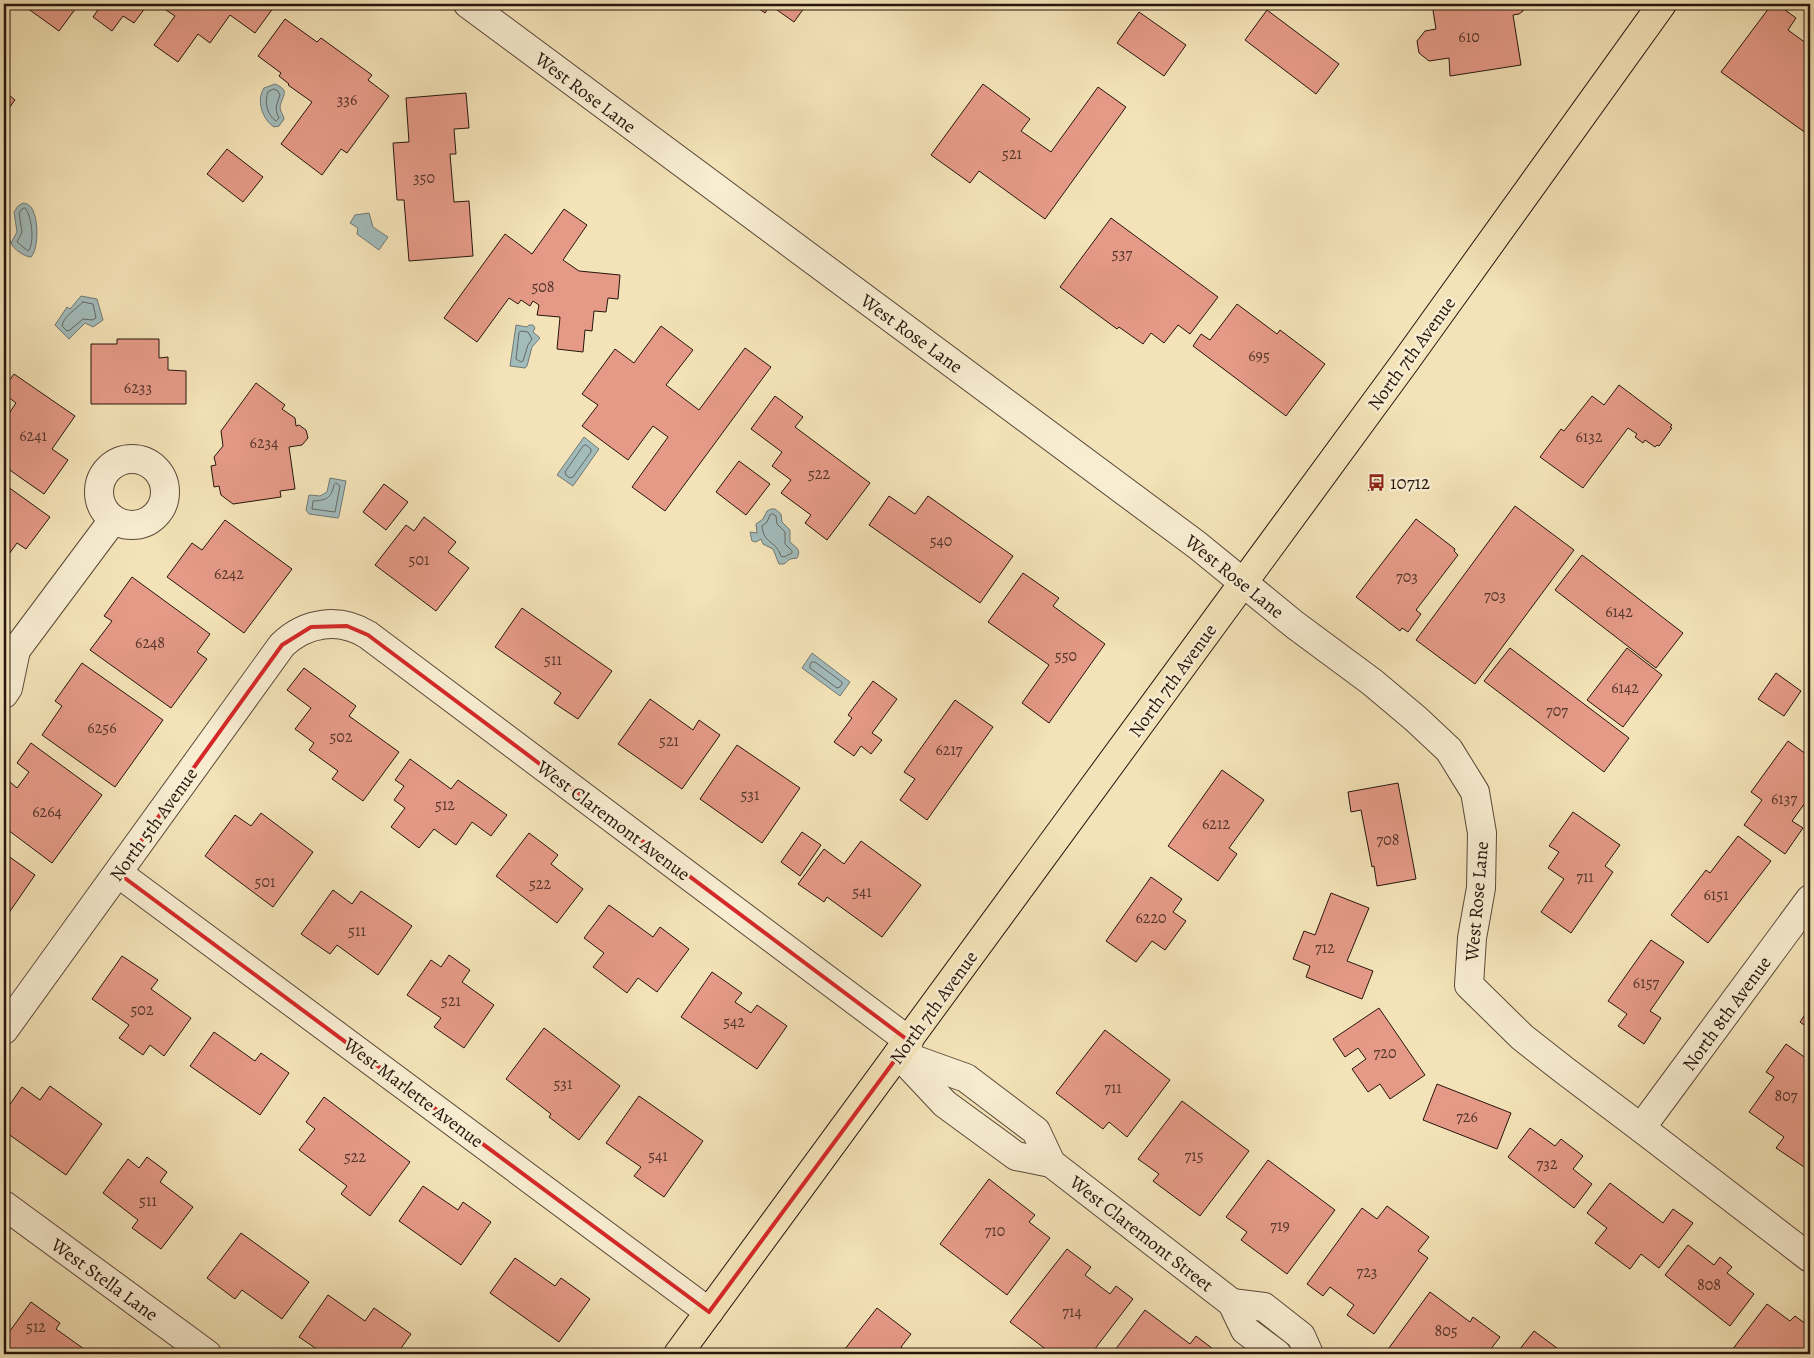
<svg xmlns="http://www.w3.org/2000/svg" width="1814" height="1358" viewBox="0 0 1814 1358" font-family="Alegreya,serif">
<rect width="100%" height="100%" fill="#f4e3b8"/>
<filter id="stains"><feTurbulence type="fractalNoise" baseFrequency=".004" numOctaves="4"/><feColorMatrix values="0 0 0 0 .2 0 0 0 0 .09 0 0 0 0 .02 0 0 0 .5 -.17"/></filter>
<radialGradient id="worn" r=".72"><stop offset=".6" stop-color="#630" stop-opacity="0"/><stop offset="1" stop-color="#630" stop-opacity=".3"/></radialGradient>
<!-- water -->
<g fill="#a2bbbb" stroke="#707975">
<path d="M 275,84 C 291,91 282,95 280,107 C 280,111 283,114 284,119 L 279,126 L 274,127 C 262,119 256,100 264,88 Z"/>
<path d="M 23,203 C 27,204 28,204 30,206 C 39,215 39,249 31,257 C 25,257 13,249 11,243 L 17,232 L 14,212 L 18,206 Z"/>
<path d="M 369,213 L 373,227 L 388,237 L 379,250 L 357,234 L 358,228 L 350,223 L 355,215 Z"/>
<path d="M 81,296 L 97,299 L 103,320 L 93,327 L 85,323 L 69,339 L 55,325 L 67,307 L 70,309 Z"/>
<path d="M 516,325 L 527,327 L 529,325 L 533,325 L 535,328 L 533,332 L 540,338 L 532,347 L 527,366 L 525,368 L 510,366 Z"/>
<path d="M 584,437 L 599,449 L 573,486 L 557,475 Z"/>
<path d="M 330,478 L 346,481 L 339,516 L 338,518 L 309,514 L 306,510 L 309,495 L 320,496 L 327,492 Z"/>
<path d="M 771,509 L 775,509 L 781,514 L 782,522 L 790,530 L 790,542 C 795,547 802,549 797,558 L 790,559 L 784,564 L 779,564 L 773,549 L 763,544 L 761,539 L 756,542 L 752,541 L 750,532 L 757,533 L 756,524 L 763,519 L 767,511 Z"/>
<path d="M 812,653 L 850,682 L 840,696 L 802,668 Z"/>
</g>
<g fill="none" stroke-linecap="round" stroke-linejoin="round">
<!-- shore -->
<g stroke="#646864" stroke-width="1">
<path d="M 274,89 L 278,91 L 280,95 C 277,104 274,108 279,118 L 276,121 C 267,115 264,102 268,92 Z"/>
<path d="M 25,208 C 32,215 35,244 28,251 L 17,242 L 22,232 L 19,213 L 22,209 Z"/>
<path d="M 83,302 L 93,304 L 96,318 L 92,320 L 83,319 L 70,330 L 67,331 L 62,326 C 63,317 76,309 83,302 Z"/>
<path d="M 521,331 L 528,332 L 532,339 L 528,345 L 523,361 L 521,362 L 516,359 L 519,333 Z"/>
<path d="M 586,445 L 591,449 L 591,452 L 573,477 L 570,478 L 566,475 L 565,472 L 583,446 Z"/>
<path d="M 336,483 L 340,486 L 335,512 L 312,509 L 313,501 C 326,500 331,499 334,485 Z"/>
<path d="M 773,514 L 776,516 L 777,524 L 785,532 L 785,544 L 792,551 L 792,553 L 784,557 L 781,556 C 775,539 764,545 762,526 L 767,522 L 770,515 Z"/>
<path d="M 812,662 L 815,662 L 842,682 L 842,684 L 840,687 L 837,688 L 810,668 L 810,665 Z"/>
</g>
</g>
<!-- building -->
<g fill="#e59a87" stroke="#26150d">
<path d="M 30,4 L 79,4 L 59,31 L 27,8 Z"/>
<path d="M 102,4 L 148,4 L 134,23 L 123,16 L 112,31 L 93,17 Z"/>
<path d="M 157,4 L 232,5 L 276,4 L 255,33 L 230,15 L 210,43 L 198,34 L 178,62 L 154,45 L 175,16 Z"/>
<path d="M 752,4 L 807,4 L 794,22 L 770,5 L 765,13 Z"/>
<path d="M 1432,4 L 1524,4 L 1523,11 L 1519,14 L 1513,15 L 1521,65 L 1450,76 L 1449,58 L 1429,61 L 1419,53 L 1417,41 L 1425,31 L 1436,29 Z"/>
<path d="M 1772,4 L 1777,4 L 1796,18 L 1788,30 L 1810,46 L 1810,136 L 1721,72 Z"/>
<path d="M 1267,10 L 1339,64 L 1316,94 L 1245,40 Z"/>
<path d="M 1139,12 L 1186,45 L 1164,76 L 1117,43 Z"/>
<path d="M 285,19 L 317,42 L 321,38 L 372,75 L 368,80 L 389,96 L 347,153 L 341,149 L 322,175 L 281,144 L 312,102 L 288,85 L 289,84 L 279,76 L 281,73 L 258,56 Z"/>
<path d="M 983,84 L 1030,119 L 1021,131 L 1051,152 L 1098,87 L 1126,107 L 1045,219 L 979,171 L 970,183 L 931,155 Z"/>
<path d="M 4,91 L 15,100 L 4,115 Z"/>
<path d="M 466,93 L 469,128 L 454,129 L 456,154 L 450,154 L 454,202 L 469,201 L 473,256 L 409,261 L 404,200 L 397,200 L 393,143 L 409,142 L 406,98 Z"/>
<path d="M 227,149 L 263,177 L 243,202 L 207,174 Z"/>
<path d="M 4,203 L 5,203 L 10,243 L 4,244 Z"/>
<path d="M 564,209 L 587,225 L 563,260 L 579,271 L 620,275 L 618,299 L 608,298 L 606,312 L 594,311 L 592,331 L 585,330 L 583,352 L 557,349 L 560,317 L 537,315 L 539,305 L 533,301 L 530,306 L 521,300 L 518,304 L 509,298 L 477,342 L 444,318 L 505,234 L 532,254 Z"/>
<path d="M 1111,218 L 1218,297 L 1190,334 L 1178,325 L 1164,343 L 1151,333 L 1143,344 L 1119,327 L 1117,329 L 1060,287 Z"/>
<path d="M 1237,304 L 1277,334 L 1280,330 L 1325,364 L 1286,416 L 1193,346 L 1201,334 L 1210,340 Z"/>
<path d="M 661,326 L 693,350 L 666,385 L 699,410 L 745,348 L 771,367 L 665,511 L 632,487 L 668,437 L 653,426 L 628,460 L 582,426 L 598,405 L 582,394 L 615,349 L 634,363 Z"/>
<path d="M 117,339 L 159,339 L 159,358 L 168,357 L 168,370 L 186,371 L 186,404 L 91,404 L 91,344 L 117,344 Z"/>
<path d="M 14,374 L 75,416 L 52,449 L 68,460 L 44,494 L 4,466 L 4,421 L 16,403 L 4,394 L 4,388 Z"/>
<path d="M 256,383 L 285,405 L 282,409 L 295,418 L 296,426 L 299,425 L 306,430 L 308,438 L 302,445 L 289,447 L 295,489 L 280,491 L 281,497 L 233,504 L 221,495 L 219,486 L 214,487 L 211,466 L 216,465 L 214,457 L 223,446 L 221,431 Z"/>
<path d="M 1619,385 L 1672,425 L 1670,427 L 1672,428 L 1659,446 L 1657,445 L 1655,447 L 1645,440 L 1643,443 L 1635,437 L 1637,434 L 1628,428 L 1583,488 L 1540,457 L 1561,429 L 1564,431 L 1592,396 L 1604,405 Z"/>
<path d="M 775,396 L 803,417 L 795,427 L 870,483 L 827,540 L 805,523 L 811,515 L 781,493 L 791,480 L 772,466 L 782,452 L 751,429 Z"/>
<path d="M 739,461 L 770,484 L 746,515 L 716,492 Z"/>
<path d="M 1376,478 L 1380,481 L 1371,492 L 1368,490 Z"/>
<path d="M 4,484 L 50,517 L 26,549 L 17,543 L 4,561 Z"/>
<path d="M 384,484 L 408,502 L 386,530 L 363,512 Z"/>
<path d="M 889,496 L 915,514 L 928,496 L 1013,556 L 980,603 L 869,525 Z"/>
<path d="M 1515,506 L 1574,550 L 1475,684 L 1416,640 Z"/>
<path d="M 424,517 L 456,542 L 448,552 L 469,568 L 436,611 L 375,565 L 406,525 L 414,531 Z"/>
<path d="M 1416,519 L 1455,549 L 1454,551 L 1458,555 L 1416,610 L 1421,614 L 1408,632 L 1402,628 L 1400,631 L 1356,597 Z"/>
<path d="M 225,520 L 292,569 L 244,633 L 167,577 L 192,543 L 202,550 Z"/>
<path d="M 1582,555 L 1683,633 L 1656,668 L 1555,590 Z"/>
<path d="M 1023,573 L 1059,598 L 1053,606 L 1105,644 L 1049,723 L 1022,703 L 1049,665 L 988,622 Z"/>
<path d="M 132,577 L 210,634 L 197,652 L 207,659 L 171,708 L 90,650 L 112,621 L 104,616 Z"/>
<path d="M 522,608 L 612,671 L 578,719 L 554,703 L 561,693 L 495,647 Z"/>
<path d="M 1510,648 L 1629,738 L 1604,772 L 1484,681 Z"/>
<path d="M 1627,648 L 1662,675 L 1623,727 L 1587,700 Z"/>
<path d="M 82,663 L 163,720 L 115,787 L 42,735 L 62,706 L 55,701 Z"/>
<path d="M 304,668 L 356,706 L 349,716 L 399,752 L 363,801 L 332,779 L 338,771 L 309,750 L 314,743 L 295,729 L 311,708 L 287,690 Z"/>
<path d="M 1776,673 L 1801,691 L 1784,716 L 1758,699 Z"/>
<path d="M 873,681 L 897,699 L 872,733 L 882,740 L 871,754 L 861,746 L 854,756 L 834,742 L 852,718 L 848,715 Z"/>
<path d="M 650,699 L 693,730 L 699,720 L 720,735 L 682,789 L 618,744 Z"/>
<path d="M 955,700 L 993,727 L 927,820 L 900,800 L 915,779 L 904,772 Z"/>
<path d="M 1788,741 L 1810,757 L 1810,796 L 1792,821 L 1803,828 L 1785,854 L 1744,825 L 1762,800 L 1751,792 Z"/>
<path d="M 31,743 L 102,795 L 52,863 L 4,827 L 4,777 L 17,788 L 29,772 L 17,763 Z"/>
<path d="M 737,745 L 800,788 L 762,843 L 700,799 Z"/>
<path d="M 410,759 L 451,789 L 458,780 L 507,815 L 491,836 L 472,822 L 456,845 L 434,829 L 419,848 L 391,827 L 405,808 L 394,800 L 404,786 L 395,780 Z"/>
<path d="M 1222,770 L 1264,800 L 1229,848 L 1237,854 L 1218,881 L 1168,846 Z"/>
<path d="M 1398,783 L 1416,879 L 1377,886 L 1374,866 L 1372,867 L 1361,810 L 1351,812 L 1348,792 Z"/>
<path d="M 1573,812 L 1620,845 L 1605,866 L 1613,872 L 1571,933 L 1541,912 L 1564,879 L 1548,868 L 1559,852 L 1549,846 Z"/>
<path d="M 261,813 L 313,852 L 273,907 L 205,856 L 235,815 L 251,826 Z"/>
<path d="M 802,832 L 821,845 L 800,876 L 781,862 Z"/>
<path d="M 529,833 L 558,855 L 551,864 L 583,889 L 557,923 L 496,876 Z"/>
<path d="M 1738,836 L 1771,861 L 1708,943 L 1671,915 L 1706,870 L 1710,873 Z"/>
<path d="M 861,841 L 921,885 L 882,937 L 827,897 L 824,902 L 798,884 L 824,849 L 844,864 Z"/>
<path d="M 4,853 L 35,875 L 4,920 Z"/>
<path d="M 1151,877 L 1182,899 L 1173,912 L 1186,921 L 1165,950 L 1152,941 L 1136,962 L 1106,941 Z"/>
<path d="M 333,890 L 352,904 L 361,891 L 412,926 L 378,975 L 337,945 L 330,954 L 301,934 Z"/>
<path d="M 1331,893 L 1369,908 L 1347,961 L 1373,971 L 1362,999 L 1306,977 L 1310,966 L 1293,959 L 1304,931 L 1315,935 Z"/>
<path d="M 609,905 L 653,937 L 660,927 L 689,949 L 657,992 L 638,978 L 627,993 L 593,967 L 604,953 L 584,938 Z"/>
<path d="M 1651,940 L 1684,962 L 1650,1011 L 1661,1018 L 1644,1044 L 1618,1026 L 1627,1014 L 1608,1001 Z"/>
<path d="M 449,955 L 470,970 L 462,982 L 494,1005 L 464,1048 L 434,1027 L 441,1018 L 407,995 L 431,960 L 441,967 Z"/>
<path d="M 122,956 L 158,980 L 151,989 L 191,1018 L 164,1056 L 150,1045 L 143,1055 L 119,1038 L 129,1025 L 92,999 Z"/>
<path d="M 712,972 L 742,993 L 735,1002 L 751,1013 L 757,1005 L 787,1026 L 757,1069 L 681,1017 Z"/>
<path d="M 1810,1007 L 1810,1029 L 1800,1022 Z"/>
<path d="M 1379,1008 L 1425,1075 L 1390,1099 L 1380,1084 L 1368,1092 L 1352,1069 L 1366,1059 L 1358,1048 L 1345,1057 L 1333,1039 Z"/>
<path d="M 544,1028 L 620,1086 L 579,1140 L 549,1117 L 551,1114 L 506,1079 Z"/>
<path d="M 1105,1030 L 1170,1080 L 1127,1137 L 1109,1122 L 1103,1129 L 1056,1093 Z"/>
<path d="M 214,1032 L 255,1061 L 261,1053 L 289,1073 L 260,1115 L 190,1066 Z"/>
<path d="M 1786,1044 L 1810,1061 L 1810,1164 L 1807,1169 L 1776,1148 L 1784,1137 L 1749,1112 L 1774,1077 L 1766,1072 Z"/>
<path d="M 1437,1084 L 1511,1113 L 1497,1149 L 1423,1120 Z"/>
<path d="M 50,1086 L 102,1124 L 66,1175 L 4,1131 L 4,1113 L 22,1087 L 40,1100 Z"/>
<path d="M 639,1096 L 703,1141 L 664,1197 L 634,1176 L 641,1167 L 606,1143 Z"/>
<path d="M 324,1097 L 410,1162 L 370,1216 L 341,1194 L 347,1186 L 299,1150 L 315,1129 L 306,1122 Z"/>
<path d="M 1182,1101 L 1249,1151 L 1200,1216 L 1153,1181 L 1159,1174 L 1138,1159 Z"/>
<path d="M 1530,1128 L 1555,1146 L 1561,1139 L 1583,1156 L 1573,1169 L 1592,1184 L 1574,1208 L 1508,1157 Z"/>
<path d="M 147,1157 L 167,1172 L 160,1182 L 193,1207 L 161,1249 L 132,1228 L 138,1220 L 103,1193 L 128,1159 L 139,1168 Z"/>
<path d="M 1268,1160 L 1335,1210 L 1287,1274 L 1241,1240 L 1247,1232 L 1226,1217 Z"/>
<path d="M 989,1179 L 1035,1215 L 1029,1222 L 1050,1238 L 1007,1295 L 940,1244 Z"/>
<path d="M 1610,1183 L 1663,1223 L 1673,1209 L 1693,1223 L 1659,1268 L 1641,1254 L 1630,1269 L 1595,1243 L 1607,1228 L 1587,1213 Z"/>
<path d="M 423,1186 L 458,1210 L 463,1202 L 491,1222 L 461,1265 L 399,1221 Z"/>
<path d="M 1387,1206 L 1429,1237 L 1418,1251 L 1428,1258 L 1374,1334 L 1347,1315 L 1354,1305 L 1330,1287 L 1323,1296 L 1307,1284 L 1362,1208 L 1377,1219 Z"/>
<path d="M 241,1233 L 309,1282 L 282,1319 L 242,1290 L 235,1299 L 207,1278 Z"/>
<path d="M 1688,1245 L 1714,1265 L 1720,1257 L 1732,1267 L 1727,1273 L 1754,1294 L 1730,1326 L 1665,1275 Z"/>
<path d="M 1067,1249 L 1091,1267 L 1085,1275 L 1110,1294 L 1116,1286 L 1133,1299 L 1091,1354 L 1052,1354 L 1010,1322 Z"/>
<path d="M 515,1258 L 555,1286 L 561,1278 L 590,1299 L 559,1342 L 490,1293 Z"/>
<path d="M 1430,1292 L 1470,1322 L 1473,1317 L 1500,1337 L 1487,1354 L 1389,1354 L 1386,1352 Z"/>
<path d="M 328,1295 L 365,1321 L 374,1308 L 411,1334 L 397,1354 L 324,1354 L 299,1337 Z"/>
<path d="M 31,1302 L 60,1323 L 56,1329 L 91,1354 L 16,1354 L 4,1346 L 4,1339 Z"/>
<path d="M 1767,1304 L 1790,1321 L 1795,1316 L 1810,1327 L 1806,1334 L 1810,1337 L 1810,1354 L 1729,1354 Z"/>
<path d="M 877,1308 L 911,1334 L 901,1347 L 910,1354 L 841,1354 Z"/>
<path d="M 1145,1310 L 1190,1344 L 1196,1336 L 1217,1352 L 1216,1354 L 1112,1354 Z"/>
<path d="M 1534,1331 L 1565,1354 L 1516,1354 Z"/>
</g>
<g fill="none" stroke-linecap="round" stroke-linejoin="round">
<defs>
<g id="minor">
<path d="M 468,4 L 1197,545 L 1295,625 L 1372,682 L 1416,719 L 1449,750 L 1475,792 L 1482,833 L 1481,888 L 1472,938 L 1469,985 L 1522,1037 L 1564,1070 L 1641,1128 L 1810,1258"/>
<circle cx="132" cy="492" r="33"/>
<path d="M 4,658 L 16,650 L 113,520"/>
<path d="M 4,694 L 8,688 L 16,650"/>
<path d="M 118,873 L 709,1312"/>
<path d="M 4,1030 L 282,645 C 306,622 339,617 368,635 L 909,1041"/>
<path d="M 898,1054 L 945,1104 L 1016,1156 L 1051,1163 L 1232,1303 L 1245,1330 L 1277,1354"/>
<path d="M 902,1055 L 966,1078 L 1036,1131 L 1051,1163"/>
<path d="M 1641,1128 L 1810,899"/>
<path d="M 4,1205 L 207,1354"/>
<path d="M 1232,1303 L 1264,1307 L 1301,1336 L 1309,1354"/>
</g>
<path id="major" d="M 678,1354 L 1405,362 L 1662,4"/>
</defs>
<!-- minor casing -->
<use href="#minor" stroke="#5a4838" stroke-width="30"/>
<!-- major casing -->
<use href="#major" stroke="#26150d" stroke-width="30"/>
<!-- minor -->
<use href="#minor" stroke="#f8edd1" stroke-width="28"/>
<!-- major -->
<use href="#major" stroke="#f4e3b8" stroke-width="28"/>
</g>
<!-- marked area -->
<path fill="none" stroke="#d62828" stroke-width="4" stroke-linejoin="round" d="M 347,626 L 368,635 L 909,1041 L 709,1312 L 118,873 L 282,645 L 311,627 Z"/>
<!-- icons -->
<defs>
<symbol id="bus-bare" viewBox="-9 -9 18 18"><path d="M-5-6H5V4H4V6H2V4H-2V6H-4V4H-5ZM-3.5-4V0h7V-4ZM-3.5 1.2v1.5H-2V1.2ZM2 1.2v1.5H3.5V1.2Z" fill="#8f2418" stroke="#f8edd1" stroke-width="2.5" paint-order="stroke"/></symbol>
</defs>
<g fill-rule="evenodd">
<use href="#bus-bare" x="1364" y="470" width="25" height="25"/>
</g>
<g text-anchor="middle" stroke-width="5" stroke-linejoin="round" paint-order="stroke">
<!-- number labels -->
<g font-size="16" fill="#56362c">
<text x="1469" y="42">610</text>
<text x="347" y="105">336</text>
<text x="1012" y="159">521</text>
<text x="424" y="183">350</text>
<text x="1122" y="259">537</text>
<text x="543" y="292">508</text>
<text x="1259" y="361">695</text>
<text x="138" y="393">6233</text>
<text x="33" y="441">6241</text>
<text x="1589" y="442">6132</text>
<text x="264" y="448">6234</text>
<text x="819" y="479">522</text>
<text x="941" y="546">540</text>
<text x="419" y="565">501</text>
<text x="229" y="579">6242</text>
<text x="1407" y="582">703</text>
<text x="1495" y="601">703</text>
<text x="1619" y="617">6142</text>
<text x="150" y="648">6248</text>
<text x="1066" y="661">550</text>
<text x="553" y="665">511</text>
<text x="1625" y="693">6142</text>
<text x="1557" y="716">707</text>
<text x="102" y="733">6256</text>
<text x="341" y="742">502</text>
<text x="669" y="746">521</text>
<text x="949" y="755">6217</text>
<text x="750" y="800">531</text>
<text x="1784" y="804">6137</text>
<text x="445" y="810">512</text>
<text x="47" y="817">6264</text>
<text x="1216" y="829">6212</text>
<text x="1388" y="845">708</text>
<text x="1585" y="882">711</text>
<text x="265" y="887">501</text>
<text x="540" y="889">522</text>
<text x="862" y="897">541</text>
<text x="1716" y="900">6151</text>
<text x="1151" y="923">6220</text>
<text x="357" y="936">511</text>
<text x="1325" y="953">712</text>
<text x="1646" y="988">6157</text>
<text x="451" y="1006">521</text>
<text x="142" y="1015">502</text>
<text x="734" y="1027">542</text>
<text x="1385" y="1058">720</text>
<text x="563" y="1089">531</text>
<text x="1113" y="1093">711</text>
<text x="1786" y="1101">807</text>
<text x="1467" y="1122">726</text>
<text x="658" y="1161">541</text>
<text x="1194" y="1161">715</text>
<text x="355" y="1162">522</text>
<text x="1547" y="1169">732</text>
<text x="148" y="1206">511</text>
<text x="1280" y="1231">719</text>
<text x="995" y="1236">710</text>
<text x="1367" y="1277">723</text>
<text x="1709" y="1290">808</text>
<text x="1072" y="1317">714</text>
<text x="36" y="1332">512</text>
<text x="1446" y="1336">805</text>
</g>
<!-- street labels -->
<g font-size="19" fill="#26150d" stroke="#f8edd1">
<text transform="translate(586 92) rotate(37)" y="7">West Rose Lane</text>
<text transform="translate(912 333) rotate(36)" y="7">West Rose Lane</text>
<text transform="translate(1411 353) rotate(-54)" y="7">North 7th Avenue</text>
<text transform="translate(1235 576) rotate(39)" y="7">West Rose Lane</text>
<text transform="translate(1172 680) rotate(-54)" y="7">North 7th Avenue</text>
<text transform="translate(614 820) rotate(37)" y="7">West Claremont Avenue</text>
<text transform="translate(153 824) rotate(-54)" y="7">North 5th Avenue</text>
<text transform="translate(1476 901) rotate(-85)" y="7">West Rose Lane</text>
<text transform="translate(933 1007) rotate(-54)" y="7">North 7th Avenue</text>
<text transform="translate(1726 1013) rotate(-54)" y="7">North 8th Avenue</text>
<text transform="translate(414 1092) rotate(37)" y="7">West Marlette Avenue</text>
<text transform="translate(1142 1233) rotate(38)" y="7">West Claremont Street</text>
<text transform="translate(105 1279) rotate(36)" y="7">West Stella Lane</text>
</g>
<!-- poi labels -->
<g font-size="19" fill="#26150d" stroke="#f8edd1" text-anchor="start">
<text x="1390" y="489">10712</text>
</g>
</g>
<!-- margin -->
<rect width="1814" height="1358" fill="none" stroke="#f4e3b8" stroke-width="20"/>
<rect x="5" y="5" width="1804" height="1348" fill="none" stroke="#26150d" stroke-width="2.5"/>
<rect x="10" y="10" width="1794" height="1338" fill="none" stroke="#26150d"/>
<rect width="100%" height="100%" filter="url(#stains)"/>
<rect width="100%" height="100%" fill="url(#worn)"/>
</svg>
